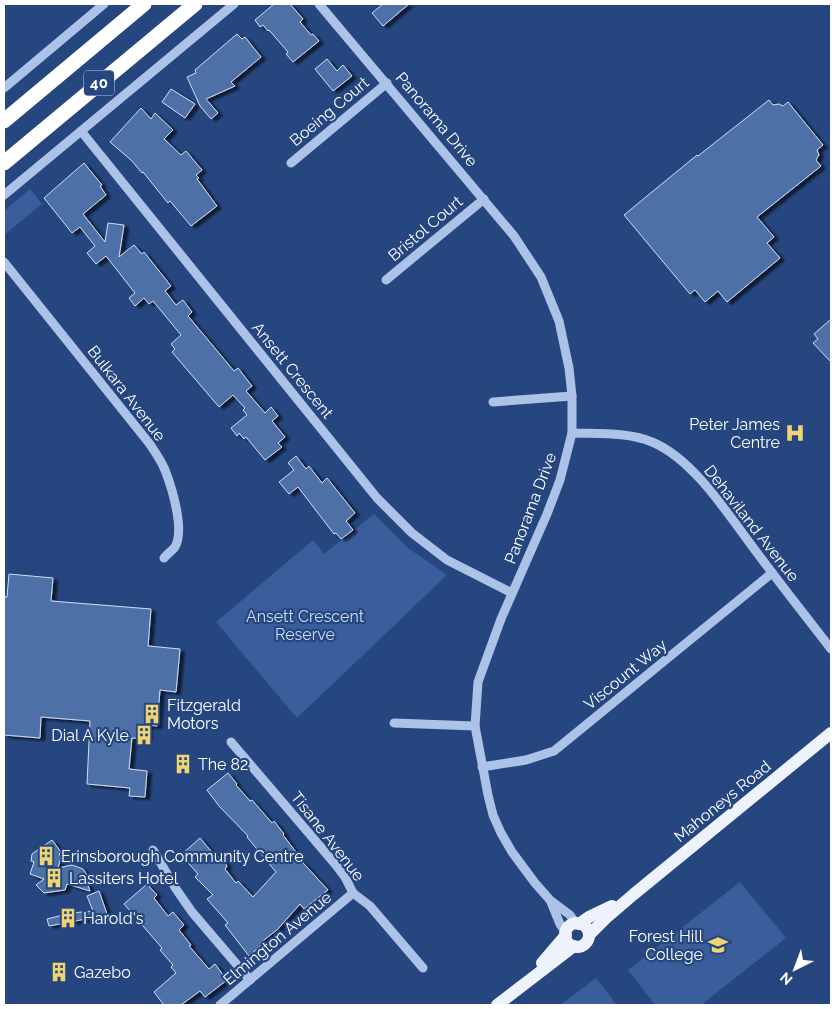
<svg xmlns="http://www.w3.org/2000/svg" width="835" height="1009" viewBox="0 0 835 1009" font-family="Raleway,sans-serif">
<defs>
<filter id="shadow"><feDropShadow dx="4.5" dy="2.5" stdDeviation="1" flood-color="#0009"/></filter>
</defs>
<rect width="100%" height="100%" fill="#26467f"/>
<!-- green -->
<g fill="#3a5e9c">
<path d="M 30,189 L 42,204 L 4,235 L 4,211 Z"/>
<path d="M 374,514 L 408,548 L 447,575 L 297,718 L 216,622 L 313,540 L 324,554 Z"/>
<path d="M 740,882 L 786,938 L 701,1005 L 655,1005 L 628,970 Z"/>
<path d="M 596,978 L 617,1005 L 560,1005 Z"/>
</g>
<!-- building -->
<g fill="#4e70a7" stroke="#cfddf5" filter="url(#shadow)">
<path d="M 274,4 L 290,4 L 303,19 L 300,22 L 311,35 L 313,34 L 319,41 L 293,62 L 286,54 L 288,52 L 269,30 L 268,31 L 263,25 L 260,27 L 255,20 Z"/>
<path d="M 383,4 L 409,4 L 383,26 L 372,13 Z"/>
<path d="M 237,34 L 242,39 L 245,37 L 261,57 L 231,82 L 235,86 L 206,99 L 218,113 L 211,119 L 200,106 L 187,77 L 196,73 L 195,70 Z"/>
<path d="M 327,59 L 337,71 L 343,65 L 352,76 L 333,91 L 315,69 Z"/>
<path d="M 171,89 L 195,104 L 185,118 L 162,102 Z"/>
<path d="M 769,100 L 773,105 L 779,104 L 783,106 L 788,102 L 823,145 L 817,150 L 819,155 L 816,160 L 821,166 L 757,217 L 774,237 L 767,243 L 780,258 L 727,302 L 718,291 L 705,302 L 695,290 L 690,294 L 624,215 L 697,155 L 698,156 Z"/>
<path d="M 141,108 L 151,119 L 155,113 L 173,130 L 164,139 L 181,155 L 186,151 L 202,170 L 196,175 L 199,178 L 197,179 L 217,206 L 191,226 L 170,201 L 168,203 L 143,172 L 142,173 L 132,161 L 110,142 Z"/>
<path d="M 84,163 L 102,185 L 100,186 L 106,195 L 83,214 L 105,242 L 108,223 L 124,225 L 119,257 L 134,245 L 142,254 L 144,252 L 171,286 L 165,291 L 176,305 L 183,300 L 192,312 L 188,316 L 234,371 L 238,368 L 252,386 L 246,391 L 265,413 L 271,407 L 278,416 L 272,421 L 285,437 L 278,443 L 282,447 L 265,460 L 246,437 L 244,439 L 239,433 L 237,436 L 231,428 L 247,415 L 243,410 L 245,408 L 233,395 L 219,407 L 172,352 L 175,349 L 171,344 L 181,335 L 153,301 L 149,304 L 144,298 L 135,306 L 129,298 L 135,293 L 106,256 L 96,264 L 87,253 L 95,246 L 80,227 L 72,233 L 44,198 Z"/>
<path d="M 831,319 L 831,362 L 813,343 L 818,339 L 814,334 Z"/>
<path d="M 296,456 L 306,469 L 309,466 L 322,483 L 327,478 L 355,513 L 346,521 L 353,530 L 341,539 L 336,533 L 334,534 L 298,487 L 289,494 L 279,482 L 294,470 L 288,463 Z"/>
<path d="M 9,574 L 53,578 L 51,601 L 151,609 L 148,646 L 180,649 L 176,692 L 160,690 L 157,726 L 148,725 L 147,739 L 132,738 L 129,769 L 147,771 L 145,797 L 129,796 L 130,788 L 87,784 L 90,721 L 41,717 L 40,738 L 4,735 L 4,597 L 7,597 Z"/>
<path d="M 228,773 L 237,784 L 236,785 L 250,801 L 252,800 L 272,823 L 274,821 L 284,834 L 283,835 L 296,852 L 294,853 L 328,890 L 304,909 L 300,904 L 277,930 L 260,943 L 262,945 L 249,956 L 225,925 L 228,923 L 207,899 L 213,895 L 195,877 L 198,874 L 181,855 L 200,838 L 217,858 L 220,856 L 227,866 L 225,869 L 236,883 L 238,881 L 253,897 L 276,872 L 247,837 L 248,836 L 219,806 L 207,790 Z"/>
<path d="M 52,840 L 61,852 L 59,854 L 61,857 L 58,868 L 72,865 L 83,869 L 88,876 L 86,880 L 90,891 L 67,884 L 65,890 L 44,893 L 36,885 L 44,879 L 30,874 L 34,862 L 31,861 L 32,854 Z"/>
<path d="M 147,884 L 157,895 L 154,898 L 168,916 L 173,912 L 184,925 L 179,930 L 191,945 L 189,946 L 209,969 L 215,964 L 227,980 L 205,997 L 200,991 L 181,1005 L 164,1005 L 154,992 L 176,973 L 171,967 L 173,965 L 160,950 L 162,948 L 124,904 Z"/>
<path d="M 99,891 L 107,914 L 96,918 L 95,916 L 96,917 L 49,926 L 47,919 L 71,913 L 93,911 L 87,896 Z"/>
</g>
<g fill="none" stroke-linecap="round" stroke-linejoin="round">
<!-- minor -->
<g stroke="#acc2e6" stroke-width="9">
<path d="M 319,4 L 514,236 L 541,277 L 559,321 L 569,368 L 572,396 L 572,433 L 560,480 L 547,514 L 501,619 L 478,682 L 475,726 L 488,795 L 493,815 L 501,833 L 512,852 L 535,883 L 550,900 L 570,915 L 576,924"/>
<path d="M 4,88 L 104,4"/>
<path d="M 81,131 L 377,498 L 412,533 L 447,560 L 512,593"/>
<path d="M 291,163 L 387,83"/>
<path d="M 4,195 L 234,4"/>
<path d="M 4,262 L 149,443 C 155,452 161,460 165,470 C 172,488 185,530 175,547 C 172,551 167,554 164,558"/>
<path d="M 386,280 L 484,199"/>
<path d="M 493,402 L 572,396"/>
<path d="M 572,433 C 598,434 628,432 652,442 C 696,460 732,521 761,558 C 784,589 808,619 831,649"/>
<path d="M 394,723 L 475,726"/>
<path d="M 231,742 L 336,865 L 345,877 L 353,893 L 370,906 L 423,968"/>
<path d="M 482,767 L 526,760 L 554,751 L 772,573"/>
<path d="M 153,850 L 176,889 L 192,912 L 250,980"/>
<path d="M 551,902 L 560,924 L 566,933"/>
<path d="M 220,1005 L 353,893"/>
</g>
<!-- major -->
<g stroke="#edf2fd" stroke-width="12">
<circle cx="577" cy="935" r="12"/>
<path d="M 579,924 L 589,917 L 612,906"/>
<path d="M 589,935 L 606,918 L 634,894 L 831,733"/>
<path d="M 542,963 L 566,935"/>
<path d="M 497,1005 L 574,946"/>
</g>
<!-- highway -->
<g stroke="#fff" stroke-width="15">
<path d="M 4,121 L 144,4"/>
<path d="M 4,163 L 195,4"/>
</g>
</g>
<!-- icons -->
<defs>
<symbol id="hospital-bare" viewBox="-9 -9 18 18"><path d="M-5-5h3v3.5h4V-5h3V5h-3V1.5h-4V5h-3Z" fill="#eed472" stroke="#26467f" stroke-width="2.5" paint-order="stroke"/></symbol>
<symbol id="building-bare" viewBox="-9 -9 18 18"><path d="M-4-6H4V6H1V3H-1V6H-4ZM-2.5-4.3h1.7v1.8h-1.7ZM.8-4.3h1.7v1.8H.8ZM-2.5-1h1.7V.8h-1.7ZM.8-1h1.7V.8H.8Z" fill="#eed472" stroke="#26467f" stroke-width="2.5" paint-order="stroke"/></symbol>
<symbol id="school-bare" viewBox="-9 -9 18 18"><path d="M0-5L7-2L0 1L-7-2ZM-4 1L0 2.5L4 1V4Q0 6-4 4Z" fill="#eed472" stroke="#26467f" stroke-width="2.5" paint-order="stroke"/></symbol>
</defs>
<g fill-rule="evenodd">
<use href="#hospital-bare" x="781" y="419" width="28" height="28"/>
<use href="#building-bare" x="138" y="700" width="28" height="28"/>
<use href="#building-bare" x="130" y="721" width="28" height="28"/>
<use href="#building-bare" x="169" y="750" width="28" height="28"/>
<use href="#building-bare" x="32" y="842" width="28" height="28"/>
<use href="#building-bare" x="40" y="864" width="28" height="28"/>
<use href="#building-bare" x="54" y="904" width="28" height="28"/>
<use href="#school-bare" x="704" y="931" width="28" height="28"/>
<use href="#building-bare" x="45" y="958" width="28" height="28"/>
</g>
<g text-anchor="middle" stroke-width="4.5" stroke-linejoin="round" paint-order="stroke">
<!-- shield labels -->
<rect fill="#26467f" stroke="#bec8d9" stroke-width="1" x="84" y="70.5" width="30" height="25" rx="4"/>
<g font-size="15" font-weight="bold" fill="#fff">
<text x="99" y="88">40</text>
</g>
<!-- street labels -->
<g font-size="16" fill="#fff" stroke="#26467f">
<text transform="translate(329 111) rotate(-40)" y="6">Boeing Court</text>
<text transform="translate(437 119) rotate(50)" y="6">Panorama Drive</text>
<text transform="translate(425 228) rotate(-40)" y="6">Bristol Court</text>
<text transform="translate(293 370) rotate(51)" y="6">Ansett Crescent</text>
<text transform="translate(127 393) rotate(52)" y="6">Bulkara Avenue</text>
<text transform="translate(530 508) rotate(-69)" y="6">Panorama Drive</text>
<text transform="translate(752 523) rotate(52)" y="6">Dehaviland Avenue</text>
<text transform="translate(625 674) rotate(-39)" y="6">Viscount Way</text>
<text transform="translate(722 801) rotate(-39)" y="6">Mahoneys Road</text>
<text transform="translate(328 836) rotate(52)" y="6">Tisane Avenue</text>
<text transform="translate(277 938) rotate(-40)" y="6">Elmington Avenue</text>
</g>
<!-- poi labels -->
<g font-size="16" fill="#fff" stroke="#26467f" text-anchor="start">
<text x="780" y="430" text-anchor="end">Peter James<tspan x="780" dy="18">Centre</tspan></text>
<text x="167" y="711">Fitzgerald<tspan x="167" dy="18">Motors</tspan></text>
<text x="129" y="741" text-anchor="end">Dial A Kyle</text>
<text x="198" y="770">The 82</text>
<text x="61" y="862">Erinsborough Community Centre</text>
<text x="69" y="884">Lassiters Hotel</text>
<text x="83" y="924">Harold's</text>
<text x="703" y="942" text-anchor="end">Forest Hill<tspan x="703" dy="18">College</tspan></text>
<text x="74" y="978">Gazebo</text>
</g>
<!-- park labels -->
<g font-size="16" fill="#cfddf5" stroke="#26467f">
<text x="305" y="622">Ansett Crescent<tspan x="305" dy="18">Reserve</tspan></text>
</g>
</g>
<!-- border -->
<rect width="835" height="1009" fill="none" stroke="#ffffff" stroke-width="10"/>
<!-- north arrow -->
<g transform="translate(795 969) rotate(222)" stroke="#26467f" stroke-width="4" paint-order="stroke">
<path d="M0-4L9 19L0 12L-9 19Z" fill="#ffffff"/>
<text y="-8" font-size="14" font-weight="bold" text-anchor="middle" fill="#ffffff">N</text>
</g>
</svg>
